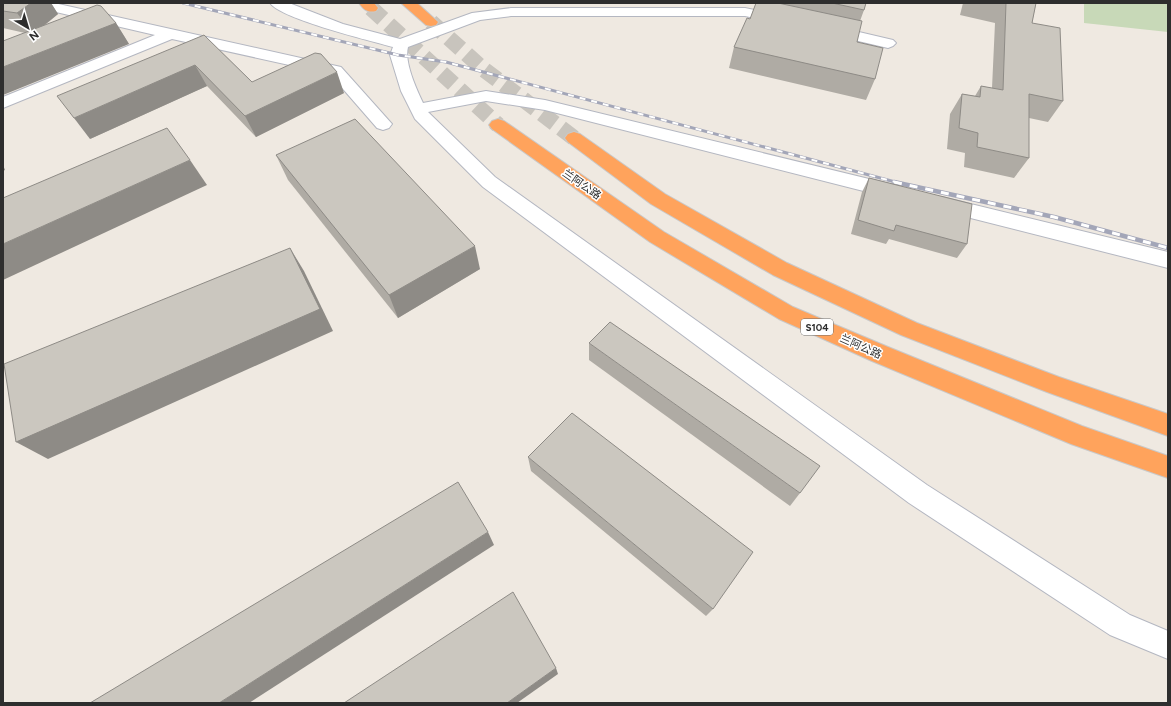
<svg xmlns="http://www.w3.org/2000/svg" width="1171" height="706" viewBox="0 0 1171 706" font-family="Figtree,'Noto Sans SC',sans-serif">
<rect width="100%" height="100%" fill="#efe9e1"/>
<!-- cemetery -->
<path fill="#c8d9b8" d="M 1084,3 L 1168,3 L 1168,32 L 1084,23 Z"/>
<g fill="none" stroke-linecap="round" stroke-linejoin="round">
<!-- highway-tunnel -->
<g stroke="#c8c4bd" stroke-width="16" stroke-dasharray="16 8" stroke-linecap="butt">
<path d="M 371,8 L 498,125"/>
<path d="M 431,22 L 482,68 L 574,138"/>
</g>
<defs>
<g id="minor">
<path d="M 28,3 L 54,3 L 341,67 L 392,124 L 389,128 L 383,130 L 377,128 L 330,74 L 172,39 L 3,108 L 3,97 L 155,35 L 30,6 Z"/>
<path d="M 270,3 L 289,3 L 343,24 L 400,39 L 472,13 L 511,8 L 745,8 L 787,17 L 789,20 L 787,23 L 782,24 L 745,16 L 511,16 L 480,20 L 408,47 C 404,62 416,88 423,103 L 486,91 L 545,100 L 902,187 L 904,192 L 902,197 L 895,199 L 545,110 L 486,101 L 428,112 L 495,177 L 927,485 L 1130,615 L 1168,631 L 1168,659 L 1110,635 L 909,503 L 483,187 L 415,119 L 401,91 L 390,55 L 393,47 C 371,41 281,19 270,3 Z"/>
<path d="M 829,25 L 893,40 L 896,43 L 893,46 L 888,48 L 824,33 L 821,30 L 824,27 Z"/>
<path d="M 942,197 L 1168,252 L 1168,268 L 935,209 L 933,204 L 935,199 Z"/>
</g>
<g id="highway">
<path d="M 359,3 L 374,3 L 378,8 L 376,11 C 368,13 364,10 359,3 Z"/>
<path d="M 401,3 L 417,3 L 438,22 L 436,25 L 431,26 L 426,25 Z"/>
<path d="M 498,119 L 504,121 L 664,232 L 793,307 L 888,347 L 1082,426 L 1168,456 L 1168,478 L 1071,444 L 872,361 L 779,319 L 650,242 L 492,129 L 489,125 L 492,121 Z"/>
<path d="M 574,132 L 580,134 L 665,194 L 787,263 L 917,323 L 1059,377 L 1168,414 L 1168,436 L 1047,392 L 901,335 L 773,275 L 651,204 L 568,142 L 565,138 L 568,134 Z"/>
</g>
</defs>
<!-- minor casing -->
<use href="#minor" stroke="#b4b7c1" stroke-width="2"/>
<!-- highway casing -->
<use href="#highway" stroke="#c9c9c9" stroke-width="2"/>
<!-- minor -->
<use href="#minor" fill="#fff" fill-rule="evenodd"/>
<!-- highway -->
<use href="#highway" fill="#ffa35c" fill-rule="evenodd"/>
<defs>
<path id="rail-far1" d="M 183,3 L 398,55 L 446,62 L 899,183"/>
<path id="rail" d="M 894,182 L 1054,217 L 1168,248"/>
</defs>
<!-- rail-far1 casing -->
<use href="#rail-far1" stroke="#a3a6b8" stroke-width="3"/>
<!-- rail casing -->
<use href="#rail" stroke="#a3a6b8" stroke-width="4.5"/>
<!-- rail-far1 -->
<use href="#rail-far1" stroke="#fff" stroke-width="2" stroke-dasharray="6" stroke-linecap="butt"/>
<!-- rail -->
<use href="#rail" stroke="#fff" stroke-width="3" stroke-dasharray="8" stroke-linecap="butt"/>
</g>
<!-- wall -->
<g fill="#afaba4">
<path d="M 3,3 L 51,3 L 58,14 L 44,26 L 116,23 L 129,44 L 25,33 L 3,28 Z"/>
<path d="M 756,3 L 866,3 L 864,10 L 860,21 L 857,42 L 875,79 L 866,100 L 729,68 L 734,47 L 750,19 Z"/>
<path d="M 963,3 L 1036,3 L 1032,23 L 1063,101 L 1048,122 L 1029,118 L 1029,158 L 1014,178 L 964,167 L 965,153 L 947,149 L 950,114 L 962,94 L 975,96 L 981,86 L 992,88 L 995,23 L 960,15 Z"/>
<path d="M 204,35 L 252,82 L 344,93 L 256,137 L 207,86 L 90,139 Z"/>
<path d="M 276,155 L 480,269 L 398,318 L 288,180 Z"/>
<path d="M 869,178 L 967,244 L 957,258 L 889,239 L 886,244 L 851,234 L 862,192 Z"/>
<path d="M 589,343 L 800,493 L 790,506 L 589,360 Z"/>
<path d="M 528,457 L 713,609 L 706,616 L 531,471 Z"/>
</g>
<!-- shaded-wall -->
<g fill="#8e8b86">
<path d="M 31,3 L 51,3 L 58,14 L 33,34 L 17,13 Z"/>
<path d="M 116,23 L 129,44 L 3,95 L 3,67 Z"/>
<path d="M 195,65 L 207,86 L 90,139 L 74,118 Z"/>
<path d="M 337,72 L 344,93 L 256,137 L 245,116 Z"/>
<path d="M 190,160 L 207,185 L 3,280 L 3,244 Z"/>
<path d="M 3,165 L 5,170 L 3,171 Z"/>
<path d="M 475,246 L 480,269 L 398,318 L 389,295 Z"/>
<path d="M 290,248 L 304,271 L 333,331 L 48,459 L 16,442 Z"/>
<path d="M 488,532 L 494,545 L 249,703 L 219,703 Z"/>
<path d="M 556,668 L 558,674 L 517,703 L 507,703 Z"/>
</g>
<!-- building -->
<g fill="#cbc7bf" stroke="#8e8b86">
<path d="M 3,3 L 31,3 L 17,13 L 3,11 Z"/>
<path d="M 756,3 L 778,3 L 862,21 L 857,42 L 883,48 L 875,79 L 734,47 L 747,18 L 750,19 Z"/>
<path d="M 832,3 L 866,3 L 864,10 Z"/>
<path d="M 1006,3 L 1036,3 L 1032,23 L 1060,28 L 1063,101 L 1029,94 L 1029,158 L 977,147 L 978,133 L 959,128 L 962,94 L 980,97 L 981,86 L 1003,90 Z"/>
<path d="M 97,5 L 101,6 L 116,23 L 3,67 L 3,41 Z"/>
<path d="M 204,35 L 252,82 L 315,53 L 321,54 L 337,72 L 245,116 L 195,65 L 74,118 L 57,96 Z"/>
<path d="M 355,119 L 475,246 L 389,295 L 276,155 Z"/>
<path d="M 167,128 L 190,160 L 3,244 L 3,198 Z"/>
<path d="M 869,178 L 972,204 L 967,244 L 896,225 L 894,231 L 858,220 Z"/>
<path d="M 290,248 L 320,309 L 16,442 L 4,364 Z"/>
<path d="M 610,322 L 820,466 L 800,493 L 589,343 Z"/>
<path d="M 572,413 L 753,552 L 713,609 L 528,457 Z"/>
<path d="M 458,482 L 488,532 L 219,703 L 90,703 Z"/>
<path d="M 513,592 L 556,668 L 507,703 L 344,703 Z"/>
</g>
<g text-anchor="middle" stroke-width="3" stroke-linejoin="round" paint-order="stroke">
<!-- shield labels -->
<rect fill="#fff" stroke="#6d6d6d" stroke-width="1" x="801" y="319" width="32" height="16" rx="3"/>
<g font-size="10" font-weight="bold" fill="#2e2e2e">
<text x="817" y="331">S104</text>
</g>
<!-- street labels -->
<g font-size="11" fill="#2e2e2e" stroke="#fff">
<text transform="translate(582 184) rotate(35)" y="4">兰阿公路</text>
<text transform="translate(861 346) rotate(24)" y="4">兰阿公路</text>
</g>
</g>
<!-- border -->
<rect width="1171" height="706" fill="none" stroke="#2e2e2e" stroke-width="8"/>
<!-- north arrow -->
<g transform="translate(28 28) rotate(142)" stroke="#ffffff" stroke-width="3" paint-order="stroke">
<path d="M0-3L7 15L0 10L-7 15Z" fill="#2e2e2e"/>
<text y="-6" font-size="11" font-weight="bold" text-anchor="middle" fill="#2e2e2e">N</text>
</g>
</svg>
